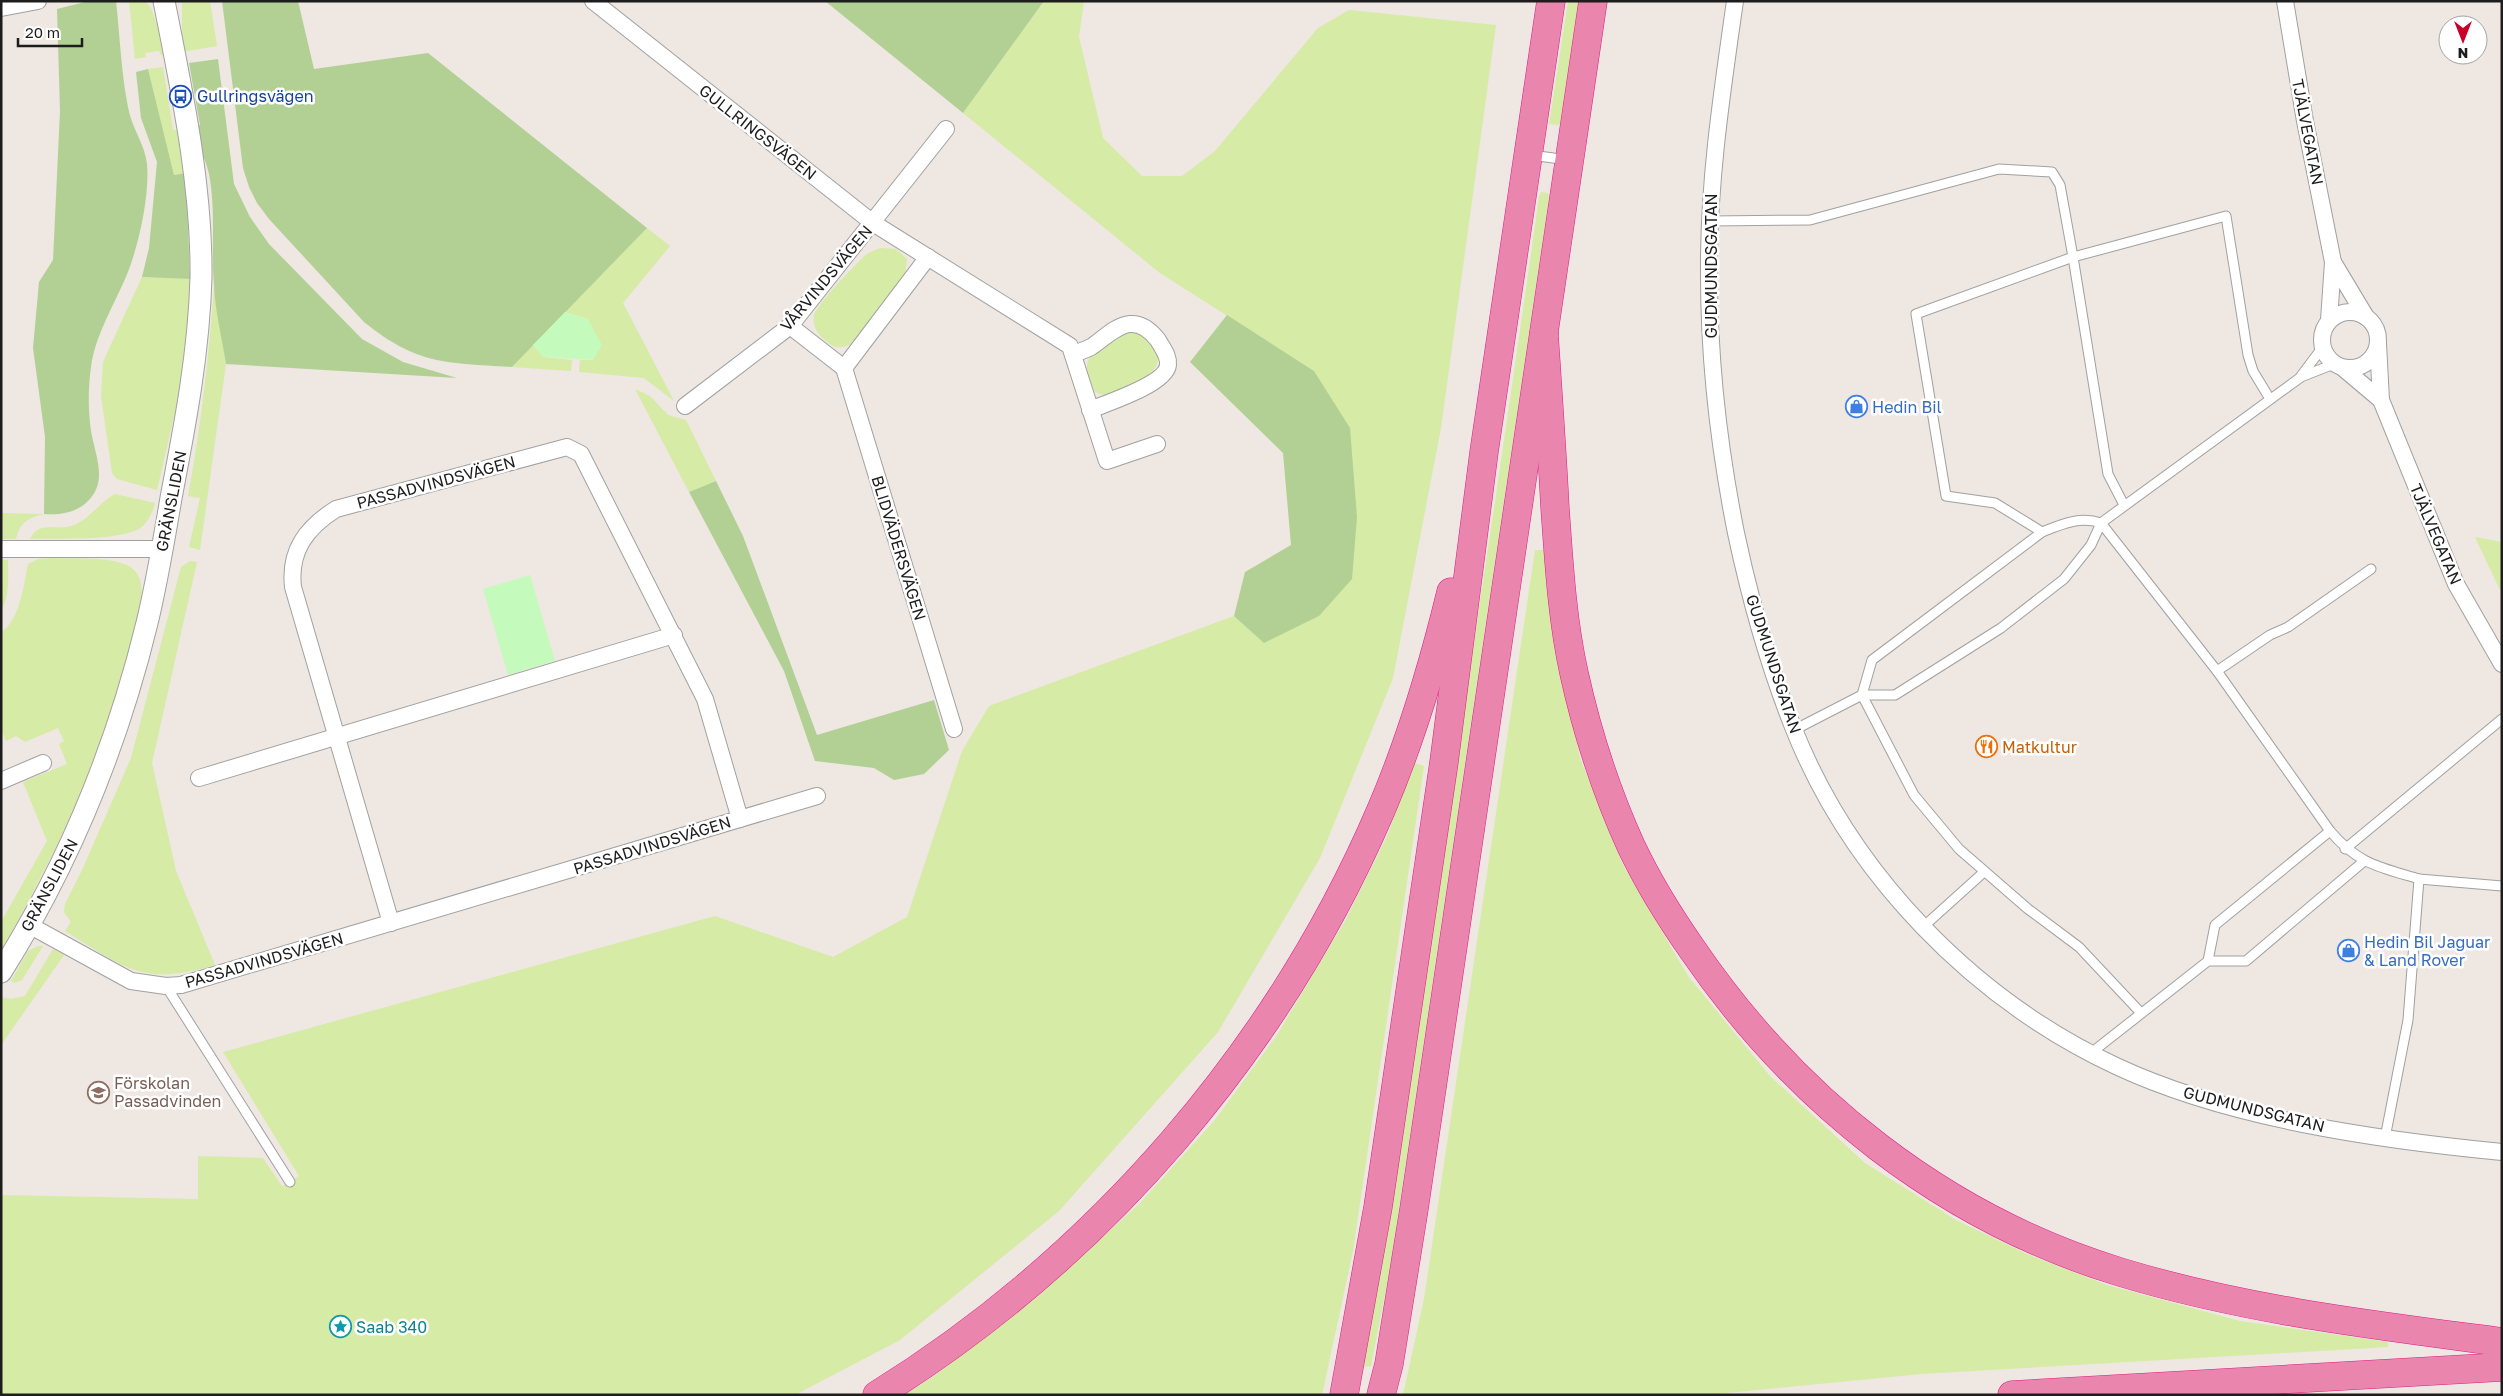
<svg xmlns="http://www.w3.org/2000/svg" width="2503" height="1396" viewBox="0 0 2503 1396" font-family="'Golos Text',sans-serif">
<rect width="100%" height="100%" fill="#eee7e2"/>
<!-- grass -->
<g fill="#d6eba5">
<path d="M 129,1 L 145,1 L 151,8 L 167,54 L 161,55 L 159,51 L 145,53 L 146,57 L 135,59 Z"/>
<path d="M 182,1 L 210,1 L 217,46 L 182,52 Z"/>
<path d="M 1044,1 L 1084,1 L 1079,37 L 1103,138 L 1142,176 L 1182,176 L 1215,151 L 1318,28 L 1349,10 L 1496,25 L 1441,428 L 1393,678 L 1320,858 L 1218,1032 L 1059,1211 L 900,1340 L 795,1395 L 1,1395 L 1,1195 L 198,1199 L 198,1156 L 263,1158 L 282,1186 L 299,1176 L 223,1052 L 715,916 L 833,957 L 907,917 L 962,751 L 989,706 L 1234,616 L 1264,642 L 1319,616 L 1314,371 L 1160,273 L 963,113 Z"/>
<path d="M 1568,1 L 1579,1 L 1560,125 L 1549,124 Z"/>
<path d="M 163,67 L 173,130 L 181,130 L 186,173 L 174,175 L 148,69 Z"/>
<path d="M 1541,192 L 1548,193 L 1549,198 L 1391,1263 L 1371,1366 L 1361,1367 C 1423,977 1484,588 1539,197 Z"/>
<path d="M 647,228 L 670,246 L 623,303 L 674,401 L 644,378 L 579,372 L 580,360 L 593,360 L 588,319 L 565,312 Z"/>
<path d="M 881,248 L 896,249 L 907,259 L 905,275 L 854,343 C 842,348 837,350 826,341 C 818,334 812,327 814,315 C 816,306 858,261 867,254 C 871,251 876,250 881,248 Z"/>
<path d="M 142,277 L 190,279 L 187,338 L 178,400 L 157,490 L 117,479 L 112,473 L 101,396 L 103,362 Z"/>
<path d="M 214,286 L 226,364 L 200,550 L 189,547 L 200,498 L 188,496 C 201,426 209,357 214,286 Z"/>
<path d="M 1130,330 C 1141,333 1144,336 1152,344 C 1174,368 1131,391 1110,395 C 1105,396 1100,394 1095,392 C 1092,385 1086,374 1087,365 C 1090,348 1116,338 1130,330 Z"/>
<path d="M 533,345 L 543,357 L 572,360 L 571,371 L 512,367 Z"/>
<path d="M 635,389 L 650,396 L 668,415 L 686,420 L 716,481 L 689,492 Z"/>
<path d="M 115,494 L 155,503 C 153,512 147,524 139,529 C 116,541 58,538 30,539 C 38,522 52,529 67,527 C 88,523 98,503 115,494 Z"/>
<path d="M 1,513 L 44,514 C 28,518 20,522 16,539 L 1,539 Z"/>
<path d="M 2475,537 L 2502,542 L 2502,592 L 2499,588 Z"/>
<path d="M 1535,550 L 1544,550 L 1557,652 L 1580,758 L 1623,865 L 1688,976 L 1770,1076 L 1865,1163 L 1956,1220 L 2027,1254 L 2107,1285 L 2240,1321 L 2388,1342 L 2388,1347 L 1921,1374 L 1706,1395 L 1403,1395 L 1424,1299 Z"/>
<path d="M 51,558 C 72,559 121,555 135,571 C 148,586 138,612 134,629 C 116,717 81,801 39,880 C 27,903 16,927 1,950 L 1,922 L 47,841 L 23,782 L 67,764 L 59,744 L 64,741 L 58,728 L 25,742 L 16,736 L 6,741 L 1,729 L 1,633 C 21,617 23,588 28,564 L 38,559 Z"/>
<path d="M 1,560 L 8,560 C 8,575 10,597 1,610 Z"/>
<path d="M 190,561 L 197,562 L 152,763 L 176,871 L 215,965 C 142,987 126,968 65,931 L 71,922 L 64,912 L 65,904 L 83,868 L 131,758 L 181,567 Z"/>
<path d="M 1414,763 L 1424,766 L 1353,1251 L 1322,1395 L 904,1395 L 935,1375 L 1036,1298 L 1140,1203 L 1214,1121 L 1277,1035 L 1345,921 L 1388,834 Z"/>
<path d="M 38,946 L 43,946 L 22,980 L 14,983 L 11,981 L 28,951 Z"/>
<path d="M 53,949 L 64,955 L 1,1045 L 1,997 L 11,999 L 25,996 Z"/>
</g>
<!-- forest -->
<g fill="#b2d094">
<path d="M 89,1 L 116,1 C 120,36 121,72 128,107 C 131,127 145,144 147,164 C 150,195 138,250 125,279 C 113,307 95,336 91,367 C 88,388 88,410 91,431 C 94,449 103,470 97,487 C 88,510 65,516 44,514 L 45,437 L 33,348 L 39,282 L 53,260 L 60,111 L 57,9 Z"/>
<path d="M 222,1 L 298,1 L 314,69 L 428,53 L 647,228 L 512,367 C 447,363 417,365 364,322 L 269,219 L 257,203 L 249,187 L 243,168 Z"/>
<path d="M 825,1 L 1044,1 L 963,113 Z"/>
<path d="M 218,59 L 234,184 L 250,217 L 269,244 L 362,339 L 403,362 L 457,378 L 226,364 C 222,338 215,311 214,285 C 211,248 216,210 209,174 C 205,157 197,143 193,127 L 200,125 L 189,63 Z"/>
<path d="M 148,69 L 174,175 L 186,173 L 190,279 L 142,277 L 149,248 L 157,162 L 141,118 L 136,72 Z"/>
<path d="M 1227,315 L 1314,371 L 1350,428 L 1357,517 L 1352,579 L 1319,616 L 1264,643 L 1234,616 L 1245,572 L 1291,545 L 1283,453 L 1190,362 Z"/>
<path d="M 716,481 L 743,536 L 817,735 L 934,700 L 949,750 L 924,774 L 894,780 L 874,768 L 815,761 L 784,671 L 689,492 Z"/>
</g>
<!-- park -->
<g fill="#c4fbbc">
<path d="M 565,312 L 588,319 L 602,345 L 593,360 L 543,357 L 533,345 Z"/>
<path d="M 530,575 L 555,661 L 508,675 L 483,589 Z"/>
</g>
<g fill="none" stroke-linecap="round" stroke-linejoin="round">
<defs>
<g id="service">
<path d="M 1531,155 L 1568,160"/>
<path d="M 1710,221 L 1810,220 L 1999,169 L 2052,172 L 2060,185 L 2073,257 L 1916,314 L 1946,496 L 1995,503 L 2042,532"/>
<path d="M 2301,376 L 2322,348"/>
<path d="M 2124,505 L 2108,474 L 2073,257 L 2226,216 L 2248,355 L 2253,371 L 2270,399"/>
<path d="M 2217,671 L 2270,635 L 2288,627 L 2371,569"/>
<path d="M 1794,730 L 1862,695 L 1895,695 L 2001,628 L 2064,579 L 2091,545 L 2101,523 L 2301,377 L 2334,364"/>
<path d="M 2345,849 L 2502,719"/>
<path d="M 1923,927 L 1984,872"/>
<path d="M 2208,961 L 2215,925 L 2330,831 C 2358,864 2379,867 2419,879"/>
<path d="M 166,986 L 290,1182"/>
<path d="M 2141,1013 L 2079,947 L 2028,909 L 1959,849 L 1914,795 L 1862,695 L 1872,660 L 2042,532 C 2062,524 2080,516 2101,523 L 2217,671 L 2330,831"/>
<path d="M 2091,1053 L 2208,961 L 2246,961 L 2363,862"/>
<path d="M 2385,1138 L 2408,1020 L 2419,879 L 2502,886"/>
</g>
<g id="minor">
<path d="M 593,1 L 873,223 L 1070,346 L 1107,461 L 1157,444"/>
<path d="M 1735,1 C 1722,92 1708,183 1709,275 C 1709,362 1719,448 1736,533 C 1750,599 1768,664 1793,727 C 1851,874 1973,999 2116,1066 C 2229,1119 2378,1140 2502,1152"/>
<path d="M 2285,1 L 2305,121 L 2333,262 L 2329,320"/>
<path d="M 1,8 L 38,1"/>
<path d="M 2333,262 L 2366,317"/>
<circle cx="2350" cy="340" r="28"/>
<path d="M 790,326 L 844,368"/>
<path d="M 2378,344 L 2381,400 L 2456,584 L 2502,664"/>
<path d="M 1073,354 C 1079,352 1085,350 1091,347 C 1102,340 1116,325 1130,324 C 1142,323 1151,331 1158,340 C 1162,348 1169,355 1168,365 C 1166,384 1107,403 1090,410"/>
<path d="M 844,368 L 954,729"/>
<path d="M 844,368 L 928,257"/>
<path d="M 2343,368 L 2381,400"/>
<path d="M 685,406 L 790,326 L 946,129"/>
<path d="M 1,549 L 162,549"/>
<path d="M 199,778 L 674,635"/>
<path d="M 1,781 L 43,763"/>
<path d="M 391,923 L 293,587 C 289,551 306,528 336,509 L 567,447 L 581,454 L 705,699 L 740,819"/>
<path d="M 29,925 L 131,981 L 166,986 L 181,985 L 817,796"/>
</g>
<path id="tertiary" d="M 1,972 C 69,864 117,746 147,623 C 157,582 164,540 171,498 C 185,425 199,352 201,277 C 202,185 182,92 164,1"/>
<g id="motorway">
<path d="M 1544,334 C 1548,392 1552,450 1555,508 C 1559,563 1562,619 1574,673 C 1587,732 1606,791 1631,846 C 1648,882 1669,916 1692,949 C 1795,1100 1943,1218 2120,1272 C 2245,1310 2373,1325 2502,1342"/>
<path d="M 877,1395 C 1099,1257 1278,1050 1381,810 C 1411,740 1433,666 1451,592"/>
<path d="M 1344,1395 L 1378,1207 L 1444,762 L 1484,452 L 1551,1"/>
<path d="M 1381,1395 L 1389,1364 L 1414,1209 L 1593,1"/>
<path d="M 2012,1395 L 2502,1367"/>
</g>
</defs>
<!-- service casing -->
<use href="#service" stroke="#a1a1a1" stroke-width="11"/>
<!-- minor casing -->
<use href="#minor" stroke="#a1a1a1" stroke-width="18"/>
<!-- tertiary casing -->
<use href="#tertiary" stroke="#a1a1a1" stroke-width="23"/>
<!-- motorway casing -->
<use href="#motorway" stroke="#de1d88" stroke-width="29"/>
<!-- service -->
<use href="#service" stroke="#fff" stroke-width="9"/>
<!-- minor -->
<use href="#minor" stroke="#fff" stroke-width="16"/>
<!-- tertiary -->
<use href="#tertiary" stroke="#fff" stroke-width="21"/>
<!-- motorway -->
<use href="#motorway" stroke="#ea85ad" stroke-width="28"/>
</g>
<!-- icons -->
<defs>
<symbol id="bus-ring" viewBox="-11 -11 22 22"><circle r="9.5" fill="#fff" stroke="#1a4fb4" stroke-width="1.5"/><path d="M-5-6H5V4H4V6H2V4H-2V6H-4V4H-5ZM-3.5-4V0h7V-4ZM-3.5 1.2v1.5H-2V1.2ZM2 1.2v1.5H3.5V1.2Z" fill="#1a4fb4"/></symbol>
<symbol id="shop-ring" viewBox="-11 -11 22 22"><circle r="9.5" fill="#fff" stroke="#3f7fe0" stroke-width="1.5"/><path d="M-5-2.5h2.3a2.7 3.5 0 0 1 5.4 0H5L5.5 6h-11ZM-1.5-2.5h3a1.5 2.3 0 0 0-3 0Z" fill="#3f7fe0"/></symbol>
<symbol id="restaurant-ring" viewBox="-11 -11 22 22"><circle r="9.5" fill="#fff" stroke="#e8710a" stroke-width="1.5"/><path d="M-5-6h1v4h1v-4h1v4h1v-4h1v5L-1.5 .5V6h-2V.5L-5-1ZM5-6V6H3V1.5H1.5Q1.5-4 5-6Z" fill="#e8710a"/></symbol>
<symbol id="school-ring" viewBox="-11 -11 22 22"><circle r="9.5" fill="#fff" stroke="#8d6e63" stroke-width="1.5"/><path d="M0-5L7-2L0 1L-7-2ZM-4 1L0 2.5L4 1V4Q0 6-4 4Z" fill="#8d6e63"/></symbol>
<symbol id="sight-ring" viewBox="-11 -11 22 22"><circle r="9.5" fill="#fff" stroke="#0f9aa8" stroke-width="1.5"/><path d="M0-6L1.8-2.2L6-1.7L2.9 1.2L3.7 5.4L0 3.3L-3.7 5.4L-2.9 1.2L-6-1.7L-1.8-2.2Z" fill="#0f9aa8"/></symbol>
</defs>
<g fill-rule="evenodd">
<use href="#bus-ring" x="168" y="84" width="25" height="25"/>
<use href="#shop-ring" x="1844" y="394" width="25" height="25"/>
<use href="#restaurant-ring" x="1974" y="734" width="25" height="25"/>
<use href="#shop-ring" x="2336" y="938" width="25" height="25"/>
<use href="#school-ring" x="86" y="1080" width="25" height="25"/>
<use href="#sight-ring" x="328" y="1314" width="25" height="25"/>
</g>
<g text-anchor="middle" stroke-width="5" stroke-linejoin="round" paint-order="stroke">
<!-- transit labels -->
<g font-size="16" fill="#164399" stroke="#fff" text-anchor="start">
<text x="197" y="102">Gullringsvägen</text>
</g>
<!-- street labels -->
<g font-size="16" fill="#1d1d1d" stroke="#fff">
<text transform="translate(758 132) rotate(38)" y="6">GULLRINGSVÄGEN</text>
<text transform="translate(2308 132) rotate(79)" y="6">TJÄLVEGATAN</text>
<text transform="translate(1711 266) rotate(-90)" y="6">GUDMUNDSGATAN</text>
<text transform="translate(826 278) rotate(-50)" y="6">VÅRVINDSVÄGEN</text>
<text transform="translate(436 482) rotate(-15)" y="6">PASSADVINDSVÄGEN</text>
<text transform="translate(171 501) rotate(-79)" y="6">GRÄNSLIDEN</text>
<text transform="translate(2436 534) rotate(67)" y="6">TJÄLVEGATAN</text>
<text transform="translate(899 548) rotate(73)" y="6">BLIDVÄDERSVÄGEN</text>
<text transform="translate(1774 664) rotate(72)" y="6">GUDMUNDSGATAN</text>
<text transform="translate(652 845) rotate(-17)" y="6">PASSADVINDSVÄGEN</text>
<text transform="translate(49 885) rotate(-62)" y="6">GRÄNSLIDEN</text>
<text transform="translate(264 960) rotate(-16)" y="6">PASSADVINDSVÄGEN</text>
<text transform="translate(2254 1109) rotate(14)" y="6">GUDMUNDSGATAN</text>
</g>
<!-- shop labels -->
<g font-size="16" fill="#366cbe" stroke="#fff" text-anchor="start">
<text x="1872" y="413">Hedin Bil</text>
<text x="2364" y="948">Hedin Bil Jaguar<tspan x="2364" dy="18">&amp; Land Rover</tspan></text>
</g>
<!-- food labels -->
<g font-size="16" fill="#c56008" stroke="#fff" text-anchor="start">
<text x="2002" y="753">Matkultur</text>
</g>
<!-- education labels -->
<g font-size="16" fill="#785e54" stroke="#fff" text-anchor="start">
<text x="114" y="1089">Förskolan<tspan x="114" dy="18">Passadvinden</tspan></text>
</g>
<!-- culture labels -->
<g font-size="16" fill="#0d838f" stroke="#fff" text-anchor="start">
<text x="356" y="1333">Saab 340</text>
</g>
</g>
<!-- border -->
<rect width="2503" height="1396" fill="none" stroke="#1d1d1d" stroke-width="5"/>
<!-- north arrow -->
<g transform="translate(2463 40) rotate(180)"><circle r="24" fill="#ffffff" stroke="#a5a5a5"/>
<path d="M0-4L9 19L0 12L-9 19Z" fill="#c9002a"/>
<text y="-8" font-size="14" font-weight="bold" text-anchor="middle" fill="#1d1d1d">N</text>
</g>
<!-- scale -->
<path d="M18 38v8h64v-8" fill="none" stroke="#1d1d1d" stroke-width="2.5"/>
<text x="25" y="38" font-size="15" fill="#1d1d1d" stroke="#ffffff" stroke-width="4" paint-order="stroke">20 m</text>
</svg>
